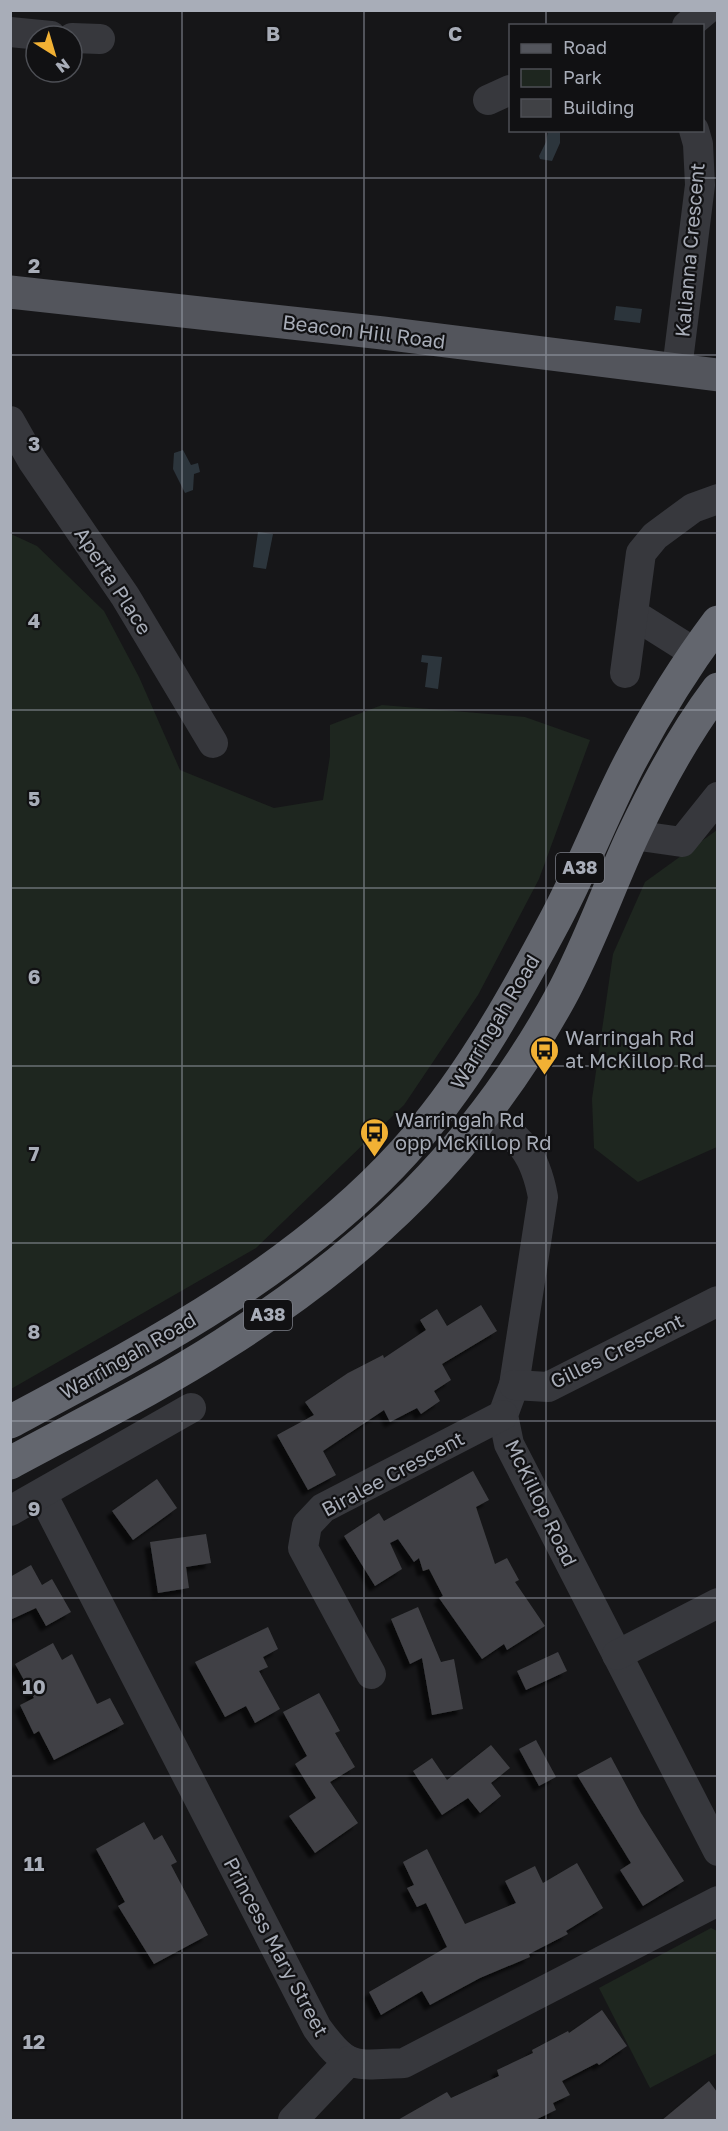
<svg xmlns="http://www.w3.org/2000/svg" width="728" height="2131" viewBox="0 0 728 2131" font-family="'Golos Text',sans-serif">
<defs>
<filter id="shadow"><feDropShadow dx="-5.5" dy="5.5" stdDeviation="1.5" flood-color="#0009"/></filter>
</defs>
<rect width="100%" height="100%" fill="#161618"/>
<!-- green -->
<g fill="#1e261f">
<path d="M 11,534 L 37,546 L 104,611 L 139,677 L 180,770 L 274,808 L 323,800 L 330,756 L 330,725 L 382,705 L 525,717 L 590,740 L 539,879 L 478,995 L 404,1105 L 256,1248 L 11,1389 Z"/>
<path d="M 717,830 L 717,1147 L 638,1182 L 594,1148 L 592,1099 L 613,954 L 645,882 Z"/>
<path d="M 711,1928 L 717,1931 L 717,2053 L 650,2088 L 599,1988 Z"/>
</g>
<!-- water -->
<g fill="#2c353c">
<path d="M 548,131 L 560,131 L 560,143 L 552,161 L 540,159 L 539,156 L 546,142 Z"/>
<path d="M 616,306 L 642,309 L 640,323 L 614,320 Z"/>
<path d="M 183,450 L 191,465 L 198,463 L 200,472 L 194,474 L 193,490 L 185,493 L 173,469 L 174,453 Z"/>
<path d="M 258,532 L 273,534 L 266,569 L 253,567 Z"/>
<path d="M 422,655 L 442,657 L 438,689 L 425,687 L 428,663 L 421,662 Z"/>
</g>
<!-- building -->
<g fill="#404145" filter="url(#shadow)">
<path d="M 481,1305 L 497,1331 L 442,1364 L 451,1380 L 434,1391 L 440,1401 L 421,1414 L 417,1408 L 390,1422 L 384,1410 L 323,1451 L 336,1475 L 308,1490 L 277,1435 L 314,1415 L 305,1402 L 348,1373 L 383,1355 L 384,1358 L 426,1330 L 420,1320 L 437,1309 L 447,1326 Z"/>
<path d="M 473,1471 L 489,1500 L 476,1507 L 495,1564 L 507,1558 L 519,1580 L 515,1582 L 545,1626 L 507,1650 L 504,1644 L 482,1659 L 439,1598 L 443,1596 L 429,1569 L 423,1571 L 419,1558 L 414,1562 L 398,1539 L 390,1543 L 402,1569 L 375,1586 L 344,1536 L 379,1513 L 384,1521 Z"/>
<path d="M 157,1479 L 177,1508 L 133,1540 L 112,1511 Z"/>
<path d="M 206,1534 L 211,1563 L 186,1567 L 189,1588 L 158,1593 L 150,1542 Z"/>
<path d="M 31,1565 L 42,1585 L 52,1579 L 71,1612 L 46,1626 L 36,1608 L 10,1620 L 10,1577 Z"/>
<path d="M 418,1607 L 441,1662 L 454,1659 L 463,1709 L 432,1715 L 422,1658 L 410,1664 L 391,1619 Z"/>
<path d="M 268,1627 L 278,1649 L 263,1657 L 268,1667 L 259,1671 L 280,1709 L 255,1723 L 246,1706 L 225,1717 L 195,1662 Z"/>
<path d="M 53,1643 L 62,1660 L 72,1654 L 97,1704 L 110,1698 L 124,1724 L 54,1760 L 39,1731 L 34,1734 L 20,1705 L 34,1698 L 15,1664 Z"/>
<path d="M 558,1652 L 567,1671 L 526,1690 L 517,1671 Z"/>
<path d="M 319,1693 L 340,1731 L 335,1733 L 355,1767 L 330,1782 L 358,1823 L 315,1853 L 289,1816 L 316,1798 L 295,1764 L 307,1756 L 283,1712 Z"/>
<path d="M 536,1740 L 556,1777 L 539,1786 L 519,1749 Z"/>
<path d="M 491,1745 L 510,1768 L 491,1783 L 501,1796 L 480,1813 L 468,1798 L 442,1815 L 413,1771 L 432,1758 L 447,1780 Z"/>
<path d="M 611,1757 L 641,1813 L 684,1881 L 643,1906 L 620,1870 L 631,1863 L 577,1775 Z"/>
<path d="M 144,1822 L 154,1840 L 162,1835 L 177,1862 L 171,1865 L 208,1935 L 154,1964 L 118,1906 L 125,1902 L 96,1849 Z"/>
<path d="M 427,1849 L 465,1924 L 516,1903 L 505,1881 L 535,1866 L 543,1883 L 577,1863 L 603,1908 L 566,1931 L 568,1934 L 529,1954 L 530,1957 L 480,1978 L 430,2005 L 422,1991 L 381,2015 L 369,1992 L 447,1947 L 426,1903 L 417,1907 L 407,1888 L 414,1885 L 403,1862 Z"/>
<path d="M 602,2010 L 627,2046 L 599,2065 L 597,2063 L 562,2081 L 570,2095 L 553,2103 L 556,2110 L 533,2121 L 396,2121 L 447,2092 L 451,2098 L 499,2076 L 497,2070 L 533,2053 L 532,2050 L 568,2031 L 569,2033 Z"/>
<path d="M 709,2081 L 717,2092 L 717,2121 L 661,2121 Z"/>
</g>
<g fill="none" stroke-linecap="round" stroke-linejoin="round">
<!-- minor -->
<g stroke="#37383d" stroke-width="30">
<path d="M 687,26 L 706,10"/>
<path d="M 10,32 L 51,36"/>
<path d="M 72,38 L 100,39"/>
<path d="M 488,100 L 510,90"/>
<path d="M 677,369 L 700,185 L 698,144 L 694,130"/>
<path d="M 10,421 L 32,460 L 125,596 L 213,743"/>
<path d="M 633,614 L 695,653"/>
<path d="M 625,673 L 641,553 L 655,536 L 693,508 L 718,499"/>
<path d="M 633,835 L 682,842 L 718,797"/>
<path d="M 485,1115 C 521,1138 535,1154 543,1197 L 514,1385 L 503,1415 L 509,1444 L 718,1851"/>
<path d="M 514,1385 L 548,1387 L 718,1301"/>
<path d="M 42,1494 L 317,2028 C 348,2071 353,2065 404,2063 L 718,1901"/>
<path d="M 10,1511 L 191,1408"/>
<path d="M 617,1655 L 718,1603"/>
<path d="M 371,1674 L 303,1548 L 307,1525 L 323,1508 L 503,1415"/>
<path d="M 293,2120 L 349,2061"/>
</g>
<!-- major -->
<path stroke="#53555c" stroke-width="33" d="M 10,292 L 383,333 L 718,375"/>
<!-- highway -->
<g stroke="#63666e" stroke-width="33">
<path d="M 10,1422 C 150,1347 296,1271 404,1152 C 464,1086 510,1005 552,926 C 581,873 602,816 630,762 C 656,713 685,666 718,622"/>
<path d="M 10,1463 C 82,1424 156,1388 224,1344 C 369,1252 477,1149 560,998 C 589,945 608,889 633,835 C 657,784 684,734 718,689"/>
</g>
</g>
<!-- grid -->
<path fill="none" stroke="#a8adb8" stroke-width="1.5" stroke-opacity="0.55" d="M 182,10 L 182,2120M 364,10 L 364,2120M 546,10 L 546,26M 546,130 L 546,2120M 10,178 L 718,178M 10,355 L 718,355M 10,533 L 718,533M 10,710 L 718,710M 10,888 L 718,888M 10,1066 L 718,1066M 10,1243 L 718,1243M 10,1421 L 718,1421M 10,1598 L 718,1598M 10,1776 L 718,1776M 10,1953 L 718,1953"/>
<!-- icons -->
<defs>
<symbol id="bus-pin" viewBox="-11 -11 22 30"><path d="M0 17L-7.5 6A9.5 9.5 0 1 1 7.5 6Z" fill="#f2b134" stroke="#111113"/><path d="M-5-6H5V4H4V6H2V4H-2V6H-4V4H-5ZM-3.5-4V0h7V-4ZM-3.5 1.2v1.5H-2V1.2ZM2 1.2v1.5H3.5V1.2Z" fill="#111"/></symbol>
</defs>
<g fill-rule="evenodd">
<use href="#bus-pin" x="528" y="1034" width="33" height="45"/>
<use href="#bus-pin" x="358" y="1116" width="33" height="45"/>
</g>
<g text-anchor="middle" stroke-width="4.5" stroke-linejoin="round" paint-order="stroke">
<!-- shield labels -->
<g fill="#111113" stroke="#7b7e86" stroke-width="1.5">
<rect x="556" y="853" width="48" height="30" rx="4.5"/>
<rect x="244" y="1300" width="48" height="30" rx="4.5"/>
</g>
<g font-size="18" font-weight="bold" fill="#a8adb8">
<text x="580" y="874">A38</text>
<text x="268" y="1321">A38</text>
</g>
<!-- street labels -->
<g font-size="20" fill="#a8adb8" stroke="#111113">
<text transform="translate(690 250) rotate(-85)" y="7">Kalianna Crescent</text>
<text transform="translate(364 332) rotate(7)" y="7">Beacon Hill Road</text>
<text transform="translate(113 581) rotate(57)" y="7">Aperta Place</text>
<text transform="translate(495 1022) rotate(-59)" y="7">Warringah Road</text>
<text transform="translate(617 1351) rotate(-26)" y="7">Gilles Crescent</text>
<text transform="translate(128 1356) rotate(-30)" y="7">Warringah Road</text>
<text transform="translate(393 1474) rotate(-28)" y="7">Biralee Crescent</text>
<text transform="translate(541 1503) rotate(64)" y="7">McKillop Road</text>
<text transform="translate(276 1947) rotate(62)" y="7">Princess Mary Street</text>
</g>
<!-- poi labels -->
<g font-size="20" fill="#a8adb8" stroke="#111113" text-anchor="start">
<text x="565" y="1045">Warringah Rd<tspan x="565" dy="23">at McKillop Rd</tspan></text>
<text x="395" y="1127">Warringah Rd<tspan x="395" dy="23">opp McKillop Rd</tspan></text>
</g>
</g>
<g font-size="20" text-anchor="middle" font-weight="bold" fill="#a8adb8" stroke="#111113" stroke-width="4.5" stroke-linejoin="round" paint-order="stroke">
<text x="273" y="41">B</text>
<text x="455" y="41">C</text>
<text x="34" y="273">2</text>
<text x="34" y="451">3</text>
<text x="34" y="628">4</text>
<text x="34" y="806">5</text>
<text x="34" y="984">6</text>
<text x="34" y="1161">7</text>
<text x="34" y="1339">8</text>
<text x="34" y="1516">9</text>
<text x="34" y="1694">10</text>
<text x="34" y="1871">11</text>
<text x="34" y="2049">12</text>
</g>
<!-- border -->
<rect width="728" height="2131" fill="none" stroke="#a8adb8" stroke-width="24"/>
<!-- legend -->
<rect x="509" y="24" width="195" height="108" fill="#111113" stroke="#4d4f55" stroke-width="1.5"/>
<rect x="521" y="44" width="30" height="9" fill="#53555c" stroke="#4d4f55" stroke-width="1.5"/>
<text x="563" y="54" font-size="18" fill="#a8adb8">Road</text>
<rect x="521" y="69" width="30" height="18" fill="#1e261f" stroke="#4d4f55" stroke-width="1.5"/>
<text x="563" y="84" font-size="18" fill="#a8adb8">Park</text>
<rect x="521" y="99" width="30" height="18" fill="#404145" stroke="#4d4f55" stroke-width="1.5"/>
<text x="563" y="114" font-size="18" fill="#a8adb8">Building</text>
<!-- north arrow -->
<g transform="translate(54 54) rotate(143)"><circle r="28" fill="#111113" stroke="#4d4f55" stroke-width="1.5"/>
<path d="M0-4.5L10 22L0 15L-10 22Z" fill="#f2b134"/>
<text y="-9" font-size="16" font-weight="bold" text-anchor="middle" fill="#a8adb8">N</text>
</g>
</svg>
